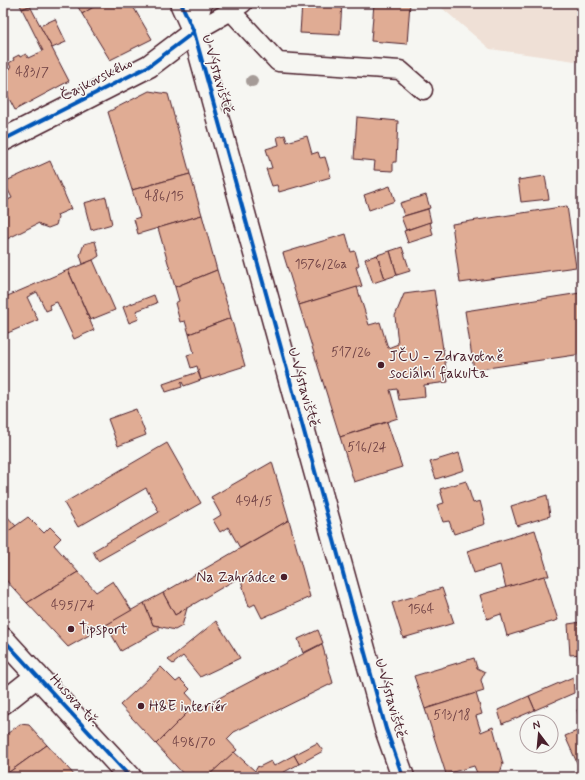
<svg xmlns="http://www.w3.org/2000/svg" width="585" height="780" viewBox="0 0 585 780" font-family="Mynerve,sans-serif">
<rect width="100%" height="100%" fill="#f6f6f2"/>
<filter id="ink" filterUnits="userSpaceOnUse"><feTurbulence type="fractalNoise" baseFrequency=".025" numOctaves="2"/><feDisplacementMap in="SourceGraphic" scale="8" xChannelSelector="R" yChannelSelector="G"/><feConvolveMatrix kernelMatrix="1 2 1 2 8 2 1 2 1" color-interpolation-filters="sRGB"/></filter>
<g filter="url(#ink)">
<!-- built -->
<path fill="#efe0d6" d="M 436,3 L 582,3 L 582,62 L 490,49 Z"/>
<!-- building -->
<g fill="#e0ac94" stroke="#4a1f2b">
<path d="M 19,3 L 36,3 L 22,9 Z"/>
<path d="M 76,3 L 100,3 L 82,14 Z"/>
<path d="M 100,3 L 131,3 L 152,39 L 110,60 L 82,14 Z"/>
<path d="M 302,3 L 342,3 L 340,35 L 300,33 Z"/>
<path d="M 374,3 L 410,3 L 407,44 L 371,41 Z"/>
<path d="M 30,6 L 69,81 L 15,110 L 3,87 L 3,72 L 11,68 L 9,63 L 14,60 L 13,58 L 19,55 L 20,57 L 26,54 L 28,58 L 43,51 L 22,9 Z"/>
<path d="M 55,19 L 66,42 L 52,48 L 40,26 Z"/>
<path d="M 149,91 L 168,94 L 190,174 L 132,190 L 108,112 Z"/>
<path d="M 357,117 L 398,121 L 396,162 L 393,162 L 393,171 L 374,170 L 375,161 L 354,159 Z"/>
<path d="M 285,135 L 287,142 L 307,136 L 312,154 L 318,152 L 320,158 L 325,157 L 331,177 L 279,192 L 277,185 L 272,186 L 266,169 L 272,168 L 266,149 L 279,145 L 277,137 Z"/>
<path d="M 50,161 L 71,209 L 57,215 L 58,218 L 56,225 L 48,228 L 40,225 L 39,223 L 3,241 L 3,202 L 12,198 L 4,182 Z"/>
<path d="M 190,174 L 202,215 L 138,234 L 134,219 L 140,217 L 132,190 Z"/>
<path d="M 545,176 L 549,199 L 521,202 L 518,180 Z"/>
<path d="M 390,186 L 395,201 L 369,210 L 364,195 Z"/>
<path d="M 426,195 L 430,208 L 404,216 L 400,203 Z"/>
<path d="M 106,197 L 112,224 L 91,230 L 84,203 Z"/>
<path d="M 567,206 L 576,267 L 460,283 L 452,224 Z"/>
<path d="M 428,209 L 431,222 L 406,230 L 401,217 Z"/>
<path d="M 202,215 L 217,270 L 175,287 L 158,228 Z"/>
<path d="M 430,222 L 433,235 L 408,243 L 404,231 Z"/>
<path d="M 346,234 L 351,252 L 355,251 L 359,265 L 356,267 L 362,286 L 299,305 L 283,253 Z"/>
<path d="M 95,241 L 99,256 L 93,260 L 83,264 L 80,255 L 84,244 Z"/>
<path d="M 402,247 L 410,271 L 397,275 L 390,251 Z"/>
<path d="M 390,251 L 397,275 L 385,279 L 377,255 Z"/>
<path d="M 377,255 L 385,279 L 373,283 L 365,259 Z"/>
<path d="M 93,260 L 115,310 L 90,320 L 68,270 Z"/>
<path d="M 68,270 L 94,330 L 74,339 L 57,302 L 49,305 L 51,309 L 46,311 L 37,292 L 27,297 L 38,320 L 3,335 L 3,298 Z"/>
<path d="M 217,270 L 231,318 L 189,334 L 185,321 L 180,322 L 175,303 L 179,301 L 175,287 Z"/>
<path d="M 357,287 L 369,325 L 380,322 L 388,348 L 398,344 L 395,316 L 404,294 L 434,290 L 448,382 L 424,385 L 425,397 L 399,400 L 397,389 L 390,390 L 398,418 L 340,437 L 299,305 Z"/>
<path d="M 580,293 L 582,305 L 582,354 L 474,370 L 465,311 Z"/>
<path d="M 154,295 L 157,303 L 136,311 L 139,319 L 129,323 L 123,307 Z"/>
<path d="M 231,318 L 245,366 L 201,380 L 197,366 L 191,368 L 187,355 L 194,353 L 189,334 Z"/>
<path d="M 198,372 L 201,380 L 184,386 L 182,382 L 181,383 L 182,387 L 166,392 L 163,384 Z"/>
<path d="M 136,409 L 146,435 L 118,446 L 108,419 Z"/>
<path d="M 387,422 L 402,467 L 354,482 L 340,437 Z"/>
<path d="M 167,443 L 201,503 L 98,561 L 93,551 L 159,512 L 146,488 L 78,527 L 64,503 Z"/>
<path d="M 459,453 L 464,470 L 436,479 L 430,462 Z"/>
<path d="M 272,462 L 289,520 L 240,548 L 228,527 L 220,532 L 213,520 L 221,515 L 211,497 Z"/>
<path d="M 466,481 L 473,503 L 480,501 L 485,520 L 484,520 L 485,524 L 454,534 L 449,521 L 443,522 L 437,505 L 444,503 L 440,489 Z"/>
<path d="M 547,495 L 550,516 L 517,526 L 511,506 Z"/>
<path d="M 3,512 L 16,526 L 3,535 Z"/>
<path d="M 28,517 L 44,533 L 50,527 L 61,538 L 54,545 L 78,572 L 27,603 L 3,577 L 3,535 Z"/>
<path d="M 289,520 L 310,597 L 262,618 L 255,604 L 249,607 L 240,577 L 175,615 L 163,593 Z"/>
<path d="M 535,530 L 549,576 L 544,576 L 506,588 L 500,565 L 474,573 L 467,551 Z"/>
<path d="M 78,572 L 96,592 L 113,581 L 132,611 L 68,647 L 27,603 Z"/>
<path d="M 544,576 L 558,620 L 507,636 L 501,614 L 487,619 L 480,595 Z"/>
<path d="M 442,588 L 454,623 L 403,638 L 392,603 Z"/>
<path d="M 163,593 L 175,615 L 187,608 L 182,626 L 175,630 L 153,625 L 144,603 Z"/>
<path d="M 144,603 L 153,625 L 159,626 L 159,630 L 121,651 L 106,625 Z"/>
<path d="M 216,621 L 240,658 L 200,677 L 183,656 L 173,664 L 168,660 Z"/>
<path d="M 582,622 L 582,654 L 570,655 L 568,624 Z"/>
<path d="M 318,630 L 323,643 L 303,653 L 298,639 Z"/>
<path d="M 322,644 L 333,683 L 234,732 L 227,739 L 237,750 L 207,777 L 186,777 L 156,744 L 196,704 L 200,708 Z"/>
<path d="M 474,658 L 477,668 L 485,672 L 481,680 L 484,691 L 425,709 L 414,676 Z"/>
<path d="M 161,667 L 176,682 L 180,679 L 190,689 L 186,693 L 196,704 L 156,744 L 120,705 Z"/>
<path d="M 573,677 L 574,693 L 535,710 L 529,696 Z"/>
<path d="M 476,693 L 482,714 L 476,716 L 481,732 L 493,727 L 503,764 L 500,773 L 496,777 L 480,777 L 477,773 L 474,766 L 446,774 L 425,709 Z"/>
<path d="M 529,696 L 535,710 L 502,724 L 498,710 Z"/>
<path d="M 582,708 L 582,726 L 577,710 Z"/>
<path d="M 20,724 L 29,725 L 47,745 L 5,775 L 3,773 L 3,737 Z"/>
<path d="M 582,729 L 582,763 L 578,765 L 565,736 Z"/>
<path d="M 317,743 L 323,751 L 299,764 L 294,755 Z"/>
<path d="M 47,745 L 76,777 L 6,777 L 5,775 Z"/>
<path d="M 234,752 L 255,771 L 258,766 L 259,767 L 271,761 L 274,766 L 294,755 L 299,764 L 275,777 L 207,777 Z"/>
</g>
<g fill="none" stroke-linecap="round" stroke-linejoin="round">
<defs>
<g id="service">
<path d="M 231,11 L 278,62 L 400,70 L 423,90"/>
<path d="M 194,32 L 231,11 L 243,3"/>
<path d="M 194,32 L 203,3"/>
</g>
<g id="minor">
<path d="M 181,3 L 194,32 L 386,729 L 403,777"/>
<path d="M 3,140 L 149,66 L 194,32"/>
<path d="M 3,703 L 37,676"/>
</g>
<path id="tertiary" d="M 3,639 L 130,777"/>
</defs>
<!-- service casing -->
<use href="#service" stroke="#4a1f2b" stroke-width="21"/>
<!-- minor casing -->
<use href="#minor" stroke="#4a1f2b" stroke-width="25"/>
<!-- tertiary casing -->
<use href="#tertiary" stroke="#4a1f2b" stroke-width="25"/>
<!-- service -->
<use href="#service" stroke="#f6f6f2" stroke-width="18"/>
<!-- minor -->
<use href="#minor" stroke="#f6f6f2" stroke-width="22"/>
<!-- tertiary -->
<use href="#tertiary" stroke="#f6f6f2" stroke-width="22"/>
<defs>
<g id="cycleway">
<path d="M 181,3 L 194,32 L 386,729 L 403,777"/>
<path d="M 3,140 L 149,66 L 194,32"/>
<path d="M 3,639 L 130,777"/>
</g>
</defs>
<!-- cycleway casing -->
<use href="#cycleway" stroke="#f6f6f2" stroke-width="6"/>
<!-- cycleway -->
<use href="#cycleway" stroke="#0057b8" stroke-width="4"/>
</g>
<!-- trees -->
<g fill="#a59b97">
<circle cx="252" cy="81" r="6"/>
<circle cx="227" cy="107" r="6"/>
</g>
</g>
<!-- markers -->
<g fill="#4a1f2b" stroke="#f6f6f2" stroke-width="1.5">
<circle cx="381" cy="365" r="4"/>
<circle cx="284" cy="577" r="4"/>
<circle cx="71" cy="629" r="4"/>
<circle cx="141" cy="706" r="4"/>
</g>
<g text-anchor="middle" stroke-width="3" stroke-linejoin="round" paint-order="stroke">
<!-- number labels -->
<g font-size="13" fill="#704245">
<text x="32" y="76">483/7</text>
<text x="164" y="200">486/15</text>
<text x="321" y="268">1576/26a</text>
<text x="351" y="356">517/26</text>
<text x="367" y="451">516/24</text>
<text x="254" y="505">494/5</text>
<text x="73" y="609">495/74</text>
<text x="421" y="613">1564</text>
<text x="452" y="719">513/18</text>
<text x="194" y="746">498/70</text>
</g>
<!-- street labels -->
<g font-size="15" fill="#4a1f2b" stroke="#f6f6f2">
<text transform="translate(218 74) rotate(74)" y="5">U Výstaviště</text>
<text transform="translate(96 79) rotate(-27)" y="5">Čajkovského</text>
<text transform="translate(304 387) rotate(74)" y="5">U Výstaviště</text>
<text transform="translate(391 698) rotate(74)" y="5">U Výstaviště</text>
<text transform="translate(75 700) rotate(47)" y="5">Husova tř.</text>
</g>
<!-- poi labels -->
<g font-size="15" fill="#4a1f2b" stroke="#f6f6f2" text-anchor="start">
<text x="389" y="361">JČU - Zdravotně<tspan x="389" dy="17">sociální fakulta</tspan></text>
<text x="276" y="582" text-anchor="end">Na Zahrádce</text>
<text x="79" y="634">Tipsport</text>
<text x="149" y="711">H&amp;E interiér</text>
</g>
</g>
<!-- margin -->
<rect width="585" height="780" fill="none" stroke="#f6f6f2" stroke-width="16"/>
<rect x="8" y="8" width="569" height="764" fill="none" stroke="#4a1f2b" stroke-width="1.5" filter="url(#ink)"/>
<!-- north arrow -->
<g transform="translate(539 734) rotate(344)"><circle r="19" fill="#f6f6f2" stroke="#b1a0a2"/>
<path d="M0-3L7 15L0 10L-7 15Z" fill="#4a1f2b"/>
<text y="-6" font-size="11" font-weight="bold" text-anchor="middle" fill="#4a1f2b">N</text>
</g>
</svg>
